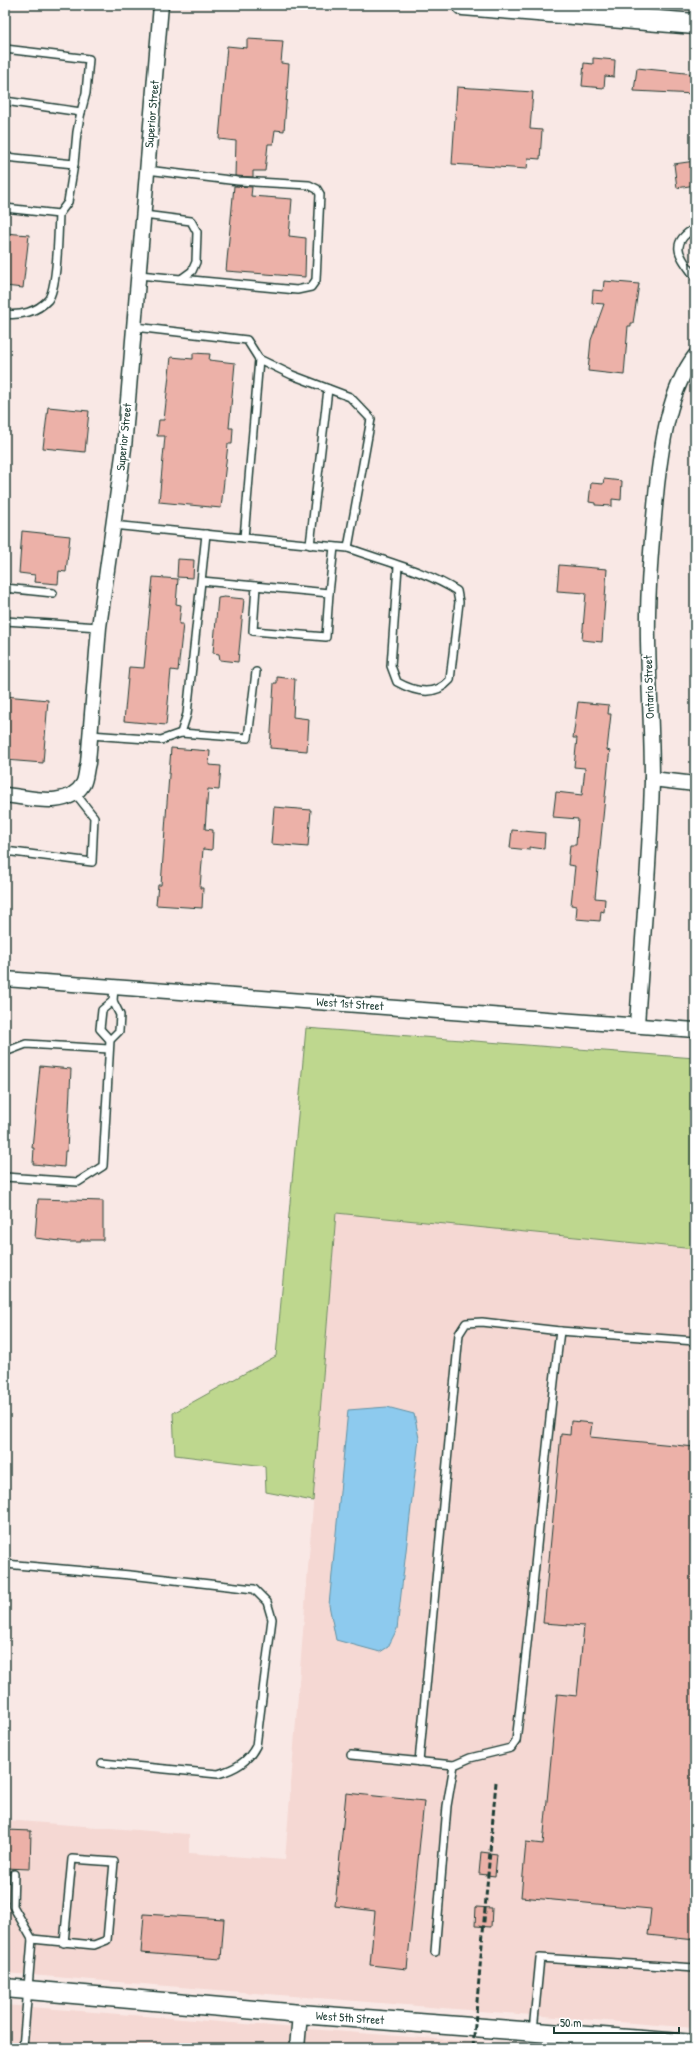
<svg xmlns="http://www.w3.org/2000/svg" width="700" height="2053" viewBox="0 0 700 2053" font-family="'Patrick Hand',sans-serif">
<rect width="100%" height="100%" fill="#f9e8e5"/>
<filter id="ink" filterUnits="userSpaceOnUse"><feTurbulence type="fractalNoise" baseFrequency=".025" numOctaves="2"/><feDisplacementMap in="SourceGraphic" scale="8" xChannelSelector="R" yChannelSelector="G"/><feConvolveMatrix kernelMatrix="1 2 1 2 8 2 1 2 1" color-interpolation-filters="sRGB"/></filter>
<g filter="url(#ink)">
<!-- built -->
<g fill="#f5d8d3">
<path d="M 336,1213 L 695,1249 L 695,2028 L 5,1973 L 5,1820 L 189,1834 L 189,1853 L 285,1860 Z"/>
<path d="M 5,2005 L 551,2048 L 5,2048 Z"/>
</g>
<!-- green -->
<path fill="#bed78e" stroke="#6e8a61" d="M 306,1028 L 695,1058 L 695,1249 L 336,1213 L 313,1501 L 266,1492 L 265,1466 L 175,1455 L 173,1413 L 276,1356 Z"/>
<!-- water -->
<path fill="#8dcaee" stroke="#6192a4" d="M 387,1407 L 414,1414 L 419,1438 L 397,1629 L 388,1647 L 380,1652 L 336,1640 L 329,1605 L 348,1410 Z"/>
<!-- building -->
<g fill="#ecb1a8" stroke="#1f3d34">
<path d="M 247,39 L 283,41 L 281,63 L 289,64 L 284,131 L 275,130 L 273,144 L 268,144 L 265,171 L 253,171 L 253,177 L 235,176 L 236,141 L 219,139 L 227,46 L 247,48 Z"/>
<path d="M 593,58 L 615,60 L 614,77 L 605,76 L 604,88 L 582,86 L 584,63 L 593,64 Z"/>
<path d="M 637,68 L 695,74 L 695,94 L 634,91 Z"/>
<path d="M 457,87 L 533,92 L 530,129 L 542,130 L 540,159 L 528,158 L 527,169 L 452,164 Z"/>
<path d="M 695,161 L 695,185 L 677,188 L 674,164 Z"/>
<path d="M 234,186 L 252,187 L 251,196 L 292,199 L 289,236 L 306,238 L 305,277 L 226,271 Z"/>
<path d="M 5,233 L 29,235 L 23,288 L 5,286 Z"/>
<path d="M 604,281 L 639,284 L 633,323 L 631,323 L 631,326 L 628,326 L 624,375 L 588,371 L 591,340 L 604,304 L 592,303 L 593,290 L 603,291 Z"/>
<path d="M 193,353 L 210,354 L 209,360 L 235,363 L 229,428 L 233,428 L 232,444 L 228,444 L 221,508 L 159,502 L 165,436 L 157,436 L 159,420 L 164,420 L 171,357 L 193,359 Z"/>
<path d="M 48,407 L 89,411 L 85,452 L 43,448 Z"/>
<path d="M 604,479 L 622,481 L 621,500 L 612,499 L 612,506 L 595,505 L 595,503 L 589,502 L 591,483 L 603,484 Z"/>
<path d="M 22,531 L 70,536 L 66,572 L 59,571 L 58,584 L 34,582 L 35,575 L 19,573 Z"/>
<path d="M 178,559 L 194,560 L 193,578 L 177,577 Z"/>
<path d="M 559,565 L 607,569 L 602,642 L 582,640 L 586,593 L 557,591 Z"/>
<path d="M 153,577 L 178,579 L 176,604 L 181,605 L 179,624 L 183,624 L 178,671 L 171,670 L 166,725 L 124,721 L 129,667 L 144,668 Z"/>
<path d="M 224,597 L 244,599 L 238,662 L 220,660 L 219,654 L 213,653 L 218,598 Z"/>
<path d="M 277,677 L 295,679 L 293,717 L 309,719 L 307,751 L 270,748 L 274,683 L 277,683 Z"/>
<path d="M 5,696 L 48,700 L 43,763 L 5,760 Z"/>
<path d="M 578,702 L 609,705 L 608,714 L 611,714 L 607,750 L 610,751 L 609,757 L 595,898 L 605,899 L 604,912 L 601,911 L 600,921 L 576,919 L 577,906 L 571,905 L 575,866 L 568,865 L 570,845 L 576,845 L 578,819 L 553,817 L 556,792 L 582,795 L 585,768 L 574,767 L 577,738 L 573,738 Z"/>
<path d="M 171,748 L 210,751 L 209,765 L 221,766 L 219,790 L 208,789 L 205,829 L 213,830 L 212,850 L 203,849 L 200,888 L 203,888 L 202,908 L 156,905 L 158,885 L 161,885 Z"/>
<path d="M 274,807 L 311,810 L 308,847 L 271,844 Z"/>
<path d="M 512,830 L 545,833 L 544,849 L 529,847 L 529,850 L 510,848 Z"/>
<path d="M 40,1066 L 71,1069 L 67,1151 L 65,1151 L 64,1167 L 33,1164 L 34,1148 L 32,1148 Z"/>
<path d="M 38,1199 L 103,1201 L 103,1240 L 81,1240 L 81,1242 L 68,1242 L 35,1238 Z"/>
<path d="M 571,1421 L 592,1423 L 590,1437 L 695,1447 L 695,1940 L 648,1935 L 651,1909 L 521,1897 L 526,1842 L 543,1844 L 557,1694 L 577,1696 L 584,1626 L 543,1623 L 561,1434 L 570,1435 Z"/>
<path d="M 346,1793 L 424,1801 L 407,1969 L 370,1965 L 375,1911 L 335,1906 Z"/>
<path d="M 5,1830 L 31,1831 L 30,1869 L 5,1868 Z"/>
<path d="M 481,1852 L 497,1854 L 495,1876 L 479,1874 Z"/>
<path d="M 476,1907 L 492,1908 L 491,1927 L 475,1926 Z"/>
<path d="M 144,1914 L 224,1919 L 221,1959 L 141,1953 Z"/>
</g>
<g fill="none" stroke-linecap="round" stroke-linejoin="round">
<defs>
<g id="service">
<path d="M 5,49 L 89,59 L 86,93 L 81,112 L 5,101"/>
<path d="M 5,157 L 74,164 L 77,132 L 81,112"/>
<path d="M 147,170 L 238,181 L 309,185 L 317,189 L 320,194 L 316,280 L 311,287 L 297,290 L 181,279"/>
<path d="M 5,208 L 59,214 C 58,233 58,287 48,300 C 37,312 20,316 5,314"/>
<path d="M 59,214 L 68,202 L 74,164"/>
<path d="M 695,228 C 667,244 681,257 695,277"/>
<path d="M 139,275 L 181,279 L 192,271 L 196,262 L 197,232 L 191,221 L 144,215"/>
<path d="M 112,525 L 244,538 L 259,359 L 247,340 L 135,327"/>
<path d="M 206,534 L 187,714 L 181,733 L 248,738 L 256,672"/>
<path d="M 244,538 L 348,548 L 371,419 L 350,397 L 292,375 L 259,359"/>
<path d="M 310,545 L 328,389"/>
<path d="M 348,548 C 383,561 426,571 457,591 L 459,602 L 450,680 C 435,697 415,692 397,682 L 391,666 L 398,566"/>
<path d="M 202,581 L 329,593 L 326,637 L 253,631 L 256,586"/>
<path d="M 5,588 L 53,593"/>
<path d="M 329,593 L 334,547"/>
<path d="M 5,621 L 99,627"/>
<path d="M 90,735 L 161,740 L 181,733"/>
<path d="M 5,851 L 92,862 L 94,817 L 75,793"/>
<path d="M 110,1040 L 100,1029 L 102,1010 L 113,1001"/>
<path d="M 5,1052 L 26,1044 L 109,1049"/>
<path d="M 5,1177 L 78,1182 L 103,1166 L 110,1040 L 119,1031 L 120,1015 L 113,1001 L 114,987"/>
<path d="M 5,1564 L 130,1575 L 254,1589 L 267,1602 L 272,1619 L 256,1746 C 248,1762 235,1769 218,1774 L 102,1763"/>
<path d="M 351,1755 L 454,1765"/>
<path d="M 419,1762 L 459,1334 L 466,1323 L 482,1322 L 560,1331"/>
<path d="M 14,1874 L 13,1906 L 32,1939 L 23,2048"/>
<path d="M 32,1939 L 94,1945 L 107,1940 L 114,1862 L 72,1859 L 64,1943"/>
<path d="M 435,1952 L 447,1806 L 454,1765 L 470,1758 L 511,1748 L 516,1741 C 533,1604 543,1467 560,1331 L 695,1341"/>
<path d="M 533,2031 L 540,1958 L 695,1968"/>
</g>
<g id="minor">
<path d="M 652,779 L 695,784"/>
<path d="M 5,795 C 28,797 68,810 83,784 C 86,779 86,769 88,763 L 99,627 L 124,448 L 161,5"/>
<path d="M 5,979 L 695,1030"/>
<path d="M 637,1025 C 642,944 650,862 652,781 C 652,734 649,687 648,641 C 647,589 652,537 657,485 C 662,443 669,390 695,356"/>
<path d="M 297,2048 L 300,2014"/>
</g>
<path id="tertiary" d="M 5,1988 L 300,2014 L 695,2044"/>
<path id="secondary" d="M 463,5 L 695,24"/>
</defs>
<!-- service casing -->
<use href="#service" stroke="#1f3d34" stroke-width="10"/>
<!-- minor casing -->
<use href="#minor" stroke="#1f3d34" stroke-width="17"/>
<!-- tertiary casing -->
<use href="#tertiary" stroke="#1f3d34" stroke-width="21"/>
<!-- secondary casing -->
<use href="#secondary" stroke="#1f3d34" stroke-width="23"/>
<!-- service -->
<use href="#service" stroke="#fff" stroke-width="7"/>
<!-- minor -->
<use href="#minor" stroke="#fff" stroke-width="14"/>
<!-- tertiary -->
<use href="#tertiary" stroke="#fff" stroke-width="18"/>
<!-- secondary -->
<use href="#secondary" stroke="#fff" stroke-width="20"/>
<!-- rail -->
<path stroke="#1f3d34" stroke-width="3" stroke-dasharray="6 3" stroke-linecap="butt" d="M 473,2048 L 496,1782"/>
</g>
</g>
<g text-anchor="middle" stroke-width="4" stroke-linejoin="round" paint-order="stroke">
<!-- street labels -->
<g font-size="12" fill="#1f3d34" stroke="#fff">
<text transform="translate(152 114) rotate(-85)" y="4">Superior Street</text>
<text transform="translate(124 437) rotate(-84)" y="4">Superior Street</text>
<text transform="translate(649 687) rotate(-92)" y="4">Ontario Street</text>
<text transform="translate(350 1004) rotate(4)" y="4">West 1st Street</text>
<text transform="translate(350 2018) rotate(4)" y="4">West 5th Street</text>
</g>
</g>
<!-- margin -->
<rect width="700" height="2053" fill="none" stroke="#fff" stroke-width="20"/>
<rect x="10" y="10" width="680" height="2033" fill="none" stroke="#1f3d34" stroke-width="1.5" filter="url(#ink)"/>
<!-- scale -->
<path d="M554 2027v6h125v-6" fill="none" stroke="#1f3d34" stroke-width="2"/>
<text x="560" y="2027" font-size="12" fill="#1f3d34" stroke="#ffffff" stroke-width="3" paint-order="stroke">50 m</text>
</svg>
